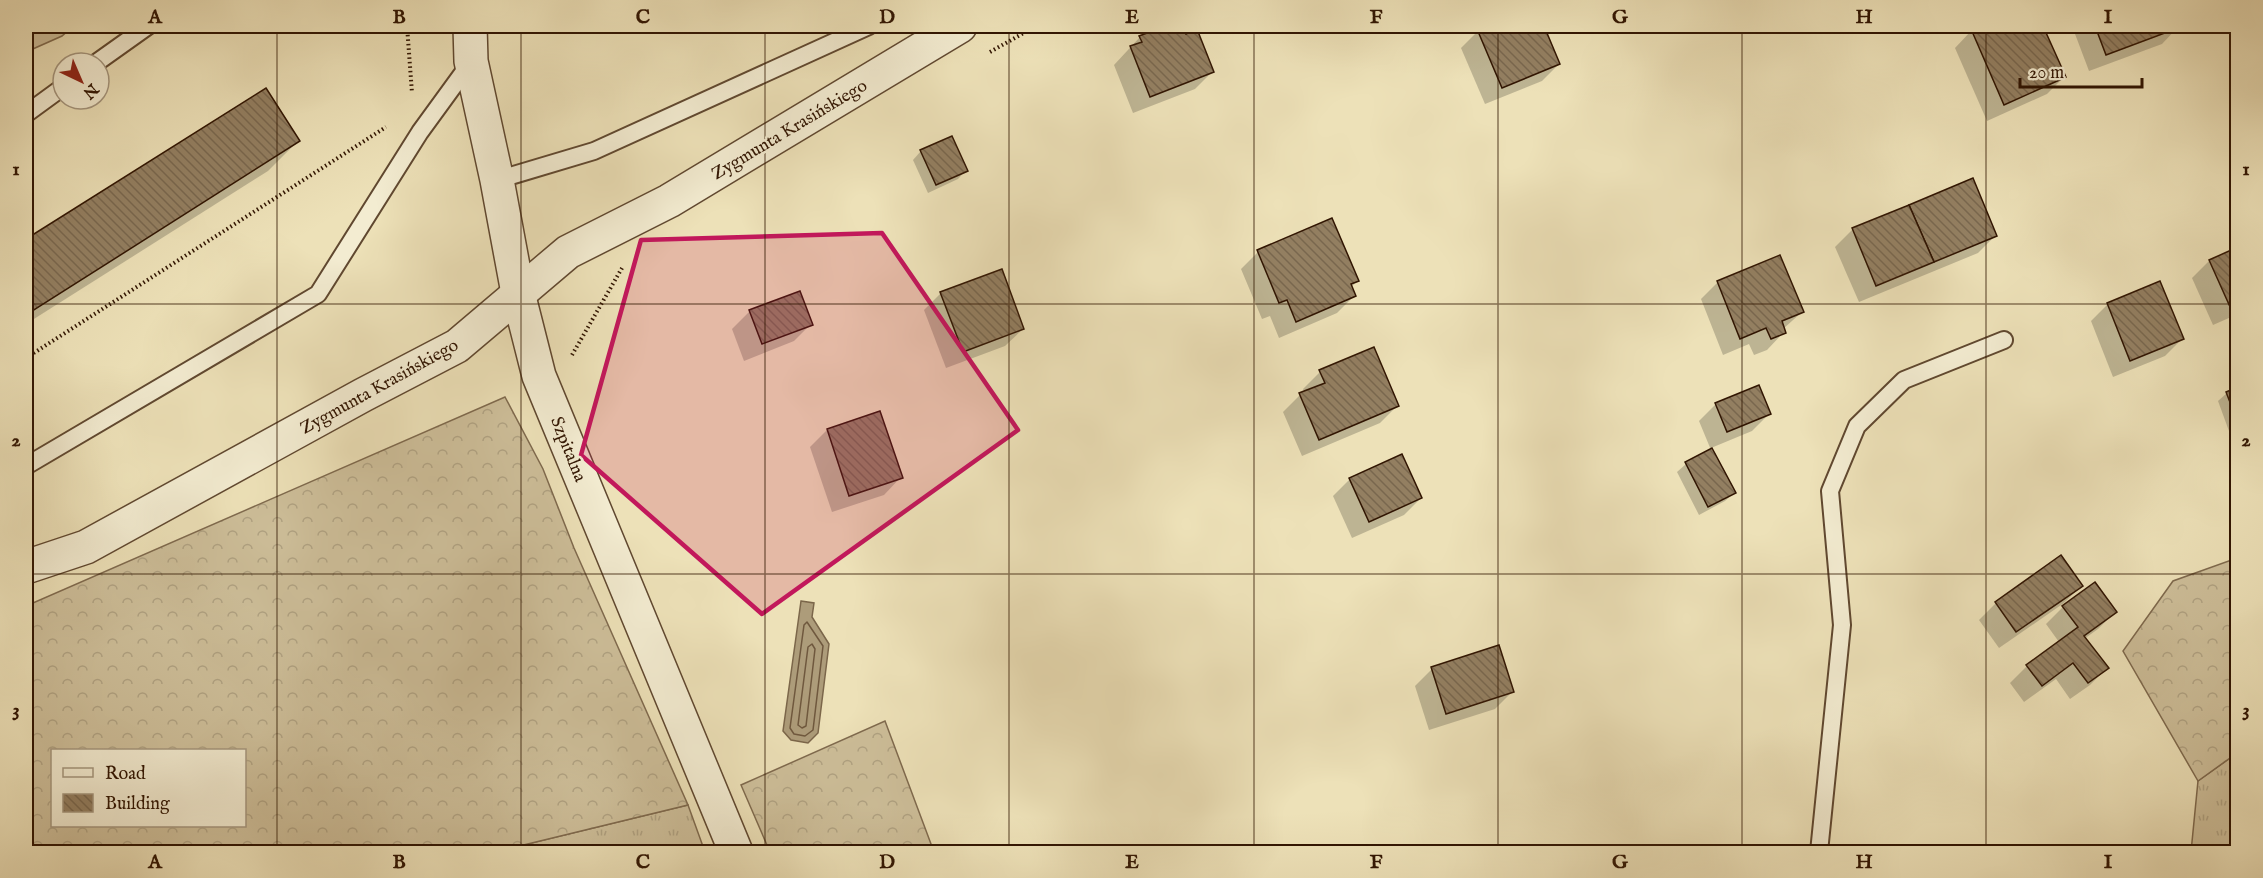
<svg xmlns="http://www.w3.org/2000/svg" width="2263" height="878" viewBox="0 0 2263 878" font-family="'IM FELL English',serif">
<defs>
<pattern id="grass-tufts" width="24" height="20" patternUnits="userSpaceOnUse" patternTransform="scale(1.5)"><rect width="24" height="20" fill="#cdbe99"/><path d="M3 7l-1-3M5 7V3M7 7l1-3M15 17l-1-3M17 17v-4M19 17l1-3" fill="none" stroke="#b0a282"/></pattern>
<pattern id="forest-crowns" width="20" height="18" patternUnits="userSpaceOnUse" patternTransform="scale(1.5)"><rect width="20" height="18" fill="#cdbe99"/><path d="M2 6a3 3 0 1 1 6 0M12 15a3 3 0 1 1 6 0" fill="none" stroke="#b0a282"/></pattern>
<pattern id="building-back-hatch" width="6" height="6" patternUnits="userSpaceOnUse" patternTransform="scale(1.5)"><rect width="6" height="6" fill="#937f61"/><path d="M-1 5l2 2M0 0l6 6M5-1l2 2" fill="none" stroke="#79674e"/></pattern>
</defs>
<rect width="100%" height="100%" fill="#ede1b8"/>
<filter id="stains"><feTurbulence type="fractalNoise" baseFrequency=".00333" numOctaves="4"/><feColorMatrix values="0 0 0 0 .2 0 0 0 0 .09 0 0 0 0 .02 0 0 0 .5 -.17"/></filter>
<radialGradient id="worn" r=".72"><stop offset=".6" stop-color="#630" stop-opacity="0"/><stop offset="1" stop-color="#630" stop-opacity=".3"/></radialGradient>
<!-- grass -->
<g fill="url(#grass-tufts)" stroke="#7f6a4e" stroke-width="1.5">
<path d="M 2237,753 L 2237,852 L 2191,852 L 2198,781 Z"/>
<path d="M 688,805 L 705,852 L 495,852 Z"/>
</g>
<!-- forest -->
<g fill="url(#forest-crowns)" stroke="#7f6a4e" stroke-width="1.5" fill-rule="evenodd">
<path d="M 505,397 L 543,469 L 574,548 L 688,805 L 495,852 L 26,852 L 26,606 ZM 52,750 L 244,750 L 244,826 L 52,826 Z"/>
<path d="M 2237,558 L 2237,753 L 2198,781 L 2123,651 L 2173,581 Z"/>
<path d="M 885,721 L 934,852 L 770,852 L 741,785 Z"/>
</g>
<!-- park -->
<path fill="#cdbe99" stroke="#7f6a4e" stroke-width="1.5" d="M 26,26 L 73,26 L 62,36 L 26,52 Z"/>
<!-- water -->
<path fill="#ad9c7a" stroke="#7b664a" stroke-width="1.5" d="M 801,601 L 814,603 L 812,617 L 829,644 L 818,733 L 808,743 L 791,740 L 783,731 Z"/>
<!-- shadow -->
<g fill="#0003">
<path d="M 1170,26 L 1182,26 L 1185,36 L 1212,72 L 1195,89 L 1133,113 L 1114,65 L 1140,37 Z"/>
<path d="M 1490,26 L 1543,26 L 1559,64 L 1542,81 L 1485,104 L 1461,48 L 1478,31 Z"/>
<path d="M 1983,26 L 2041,26 L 2064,77 L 2047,94 L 1987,121 L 1955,48 L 1972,30 Z"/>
<path d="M 2072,26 L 2179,26 L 2162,44 L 2089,71 Z"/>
<path d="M 266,90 L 298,141 L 268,171 L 26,324 L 26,241 Z"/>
<path d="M 921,151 L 966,170 L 958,179 L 928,193 L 913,160 Z"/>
<path d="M 1972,180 L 1995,236 L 1978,253 L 1859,302 L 1835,247 L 1852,230 Z"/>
<path d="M 2238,248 L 2238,314 L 2213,325 L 2192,278 L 2209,261 Z"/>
<path d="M 1258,252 L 1358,281 L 1351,287 L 1354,296 L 1337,313 L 1279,338 L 1270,316 L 1262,319 L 1241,269 Z"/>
<path d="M 1718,282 L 1802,312 L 1783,329 L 1784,332 L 1767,350 L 1754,355 L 1749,344 L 1723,355 L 1701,299 Z"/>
<path d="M 799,293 L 811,324 L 794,341 L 744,361 L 732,329 L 749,312 Z"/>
<path d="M 941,293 L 1023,329 L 1005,346 L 946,368 L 924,310 Z"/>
<path d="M 2108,304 L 2182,339 L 2165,356 L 2113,377 L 2091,321 Z"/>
<path d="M 1320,372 L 1397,406 L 1380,423 L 1302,456 L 1283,412 L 1300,395 L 1305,393 L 1303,389 Z"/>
<path d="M 2238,389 L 2238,441 L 2233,442 L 2218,401 L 2227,393 Z"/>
<path d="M 1716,404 L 1769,414 L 1752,431 L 1711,448 L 1734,493 L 1725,501 L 1699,515 L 1677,472 L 1686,464 L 1711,450 L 1699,421 Z"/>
<path d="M 827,430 L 901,477 L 884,495 L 832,512 L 810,447 Z"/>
<path d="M 1350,479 L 1421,498 L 1404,515 L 1352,538 L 1333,496 Z"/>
<path d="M 2081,586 L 2064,603 L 1999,648 L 1979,620 L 1996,603 Z"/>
<path d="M 2063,607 L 2115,612 L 2098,629 L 2084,639 L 2107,668 L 2090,685 L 2070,699 L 2056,679 L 2024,702 L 2010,683 L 2027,666 L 2059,642 L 2046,624 Z"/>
<path d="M 1432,669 L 1512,692 L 1495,709 L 1429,730 L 1415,686 Z"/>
</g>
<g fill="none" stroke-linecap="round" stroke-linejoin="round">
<!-- shore -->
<g stroke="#6f583e" stroke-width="1.5">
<path d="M 807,622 L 823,646 L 813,730 L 805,736 L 794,734 L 790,728 L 804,625 Z"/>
<path d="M 812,644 L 815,649 L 806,726 L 802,728 L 798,725 L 808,647 Z"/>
</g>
</g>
<!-- building -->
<g fill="url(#building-back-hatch)" stroke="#311502" stroke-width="1.5">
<path d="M 1166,26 L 1183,26 L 1186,34 L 1197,29 L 1214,72 L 1150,97 L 1130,46 L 1142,42 L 1139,36 Z"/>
<path d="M 1487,26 L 1544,26 L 1560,64 L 1502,88 L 1477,29 Z"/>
<path d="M 1979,26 L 2043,26 L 2066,77 L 2004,105 L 1971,29 Z"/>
<path d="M 2095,26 L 2180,26 L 2181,27 L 2106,55 Z"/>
<path d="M 266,88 L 300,141 L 26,315 L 26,239 Z"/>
<path d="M 952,136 L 968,171 L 936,185 L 920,150 Z"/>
<path d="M 1973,178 L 1997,236 L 1934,262 L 1909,205 Z"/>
<path d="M 1909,205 L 1934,262 L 1876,286 L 1852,228 Z"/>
<path d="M 1332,218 L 1359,281 L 1351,284 L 1356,296 L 1296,322 L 1287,300 L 1279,303 L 1257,250 Z"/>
<path d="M 2238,247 L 2238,306 L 2231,309 L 2209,260 Z"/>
<path d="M 1780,255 L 1804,312 L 1782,321 L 1786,333 L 1771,339 L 1766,328 L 1740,339 L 1717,281 Z"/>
<path d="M 1002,269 L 1024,329 L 963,352 L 940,292 Z"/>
<path d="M 2160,281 L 2184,339 L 2130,361 L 2107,303 Z"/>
<path d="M 800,291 L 813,325 L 762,344 L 749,310 Z"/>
<path d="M 1374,347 L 1399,406 L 1319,440 L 1299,393 L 1325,383 L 1319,370 Z"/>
<path d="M 1759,385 L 1771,414 L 1727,432 L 1715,403 Z"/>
<path d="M 2238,387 L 2238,423 L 2226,392 Z"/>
<path d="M 880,411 L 903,478 L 849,496 L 827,429 Z"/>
<path d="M 1712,448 L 1736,493 L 1708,507 L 1685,462 Z"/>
<path d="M 1402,454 L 1422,498 L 1369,522 L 1349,478 Z"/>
<path d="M 2061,555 L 2083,586 L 2016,632 L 1995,602 Z"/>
<path d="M 2095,582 L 2117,612 L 2084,636 L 2109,668 L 2088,683 L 2073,663 L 2042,686 L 2026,665 L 2078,627 L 2062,606 Z"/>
<path d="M 1499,645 L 1514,692 L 1446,714 L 1431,667 Z"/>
<path d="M 1106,846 L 1108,852 L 1086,852 Z"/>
</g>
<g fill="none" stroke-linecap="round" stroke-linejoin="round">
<defs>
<g id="service">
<path d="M 96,63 L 148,26"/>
<path d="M 26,114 L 63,87"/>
<path d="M 497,180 L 594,151 L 869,26"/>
<path d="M 26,466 L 318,294 L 420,132 L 471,62"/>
<path d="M 1819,852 L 1842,625 L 1830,491 L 1857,426 L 1904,380 L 2004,340"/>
</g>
<g id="tertiary">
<path d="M 470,26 L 471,61 L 497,180 L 518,293 L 539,376 L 736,852"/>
<path d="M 26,567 L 86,547 L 363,395 L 457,346 L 568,252 L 669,201 L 960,26"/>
</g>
</defs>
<!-- service casing -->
<use href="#service" stroke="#604830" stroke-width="20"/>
<!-- tertiary casing -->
<use href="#tertiary" stroke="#604830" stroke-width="36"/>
<!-- path -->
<g stroke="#311502" stroke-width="4" stroke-dasharray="1.5 3" stroke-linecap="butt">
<path d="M 407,26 L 412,93"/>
<path d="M 990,52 L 1036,26"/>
<path d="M 572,355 L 622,268"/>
<path d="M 26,358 L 386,127"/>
</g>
<!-- service -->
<use href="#service" stroke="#f3ecd1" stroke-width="16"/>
<!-- tertiary -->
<use href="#tertiary" stroke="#f3ecd1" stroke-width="33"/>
</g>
<!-- marked area -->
<path fill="#c2185b" fill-opacity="0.2" stroke="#c2185b" stroke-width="4.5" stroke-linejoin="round" d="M 882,233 L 1018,430 L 762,614 L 581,455 L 641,240 Z"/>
<!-- grid -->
<path fill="none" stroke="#311502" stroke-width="1.5" stroke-opacity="0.55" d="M 277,26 L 277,852M 521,26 L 521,852M 765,26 L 765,852M 1009,26 L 1009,852M 1254,26 L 1254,852M 1498,26 L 1498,852M 1742,26 L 1742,852M 1986,26 L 1986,852M 26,304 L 2238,304M 26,574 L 2238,574"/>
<g text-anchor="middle" stroke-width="5" stroke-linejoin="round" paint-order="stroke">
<!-- street labels -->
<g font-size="18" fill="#311502" stroke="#f3ecd1">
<text transform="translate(789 129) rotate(-31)" y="6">Zygmunta Krasińskiego</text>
<text transform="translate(379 386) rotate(-29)" y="6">Zygmunta Krasińskiego</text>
<text transform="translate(569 449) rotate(68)" y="6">Szpitalna</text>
</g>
</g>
<!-- margin -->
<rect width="2263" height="878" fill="none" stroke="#ede1b8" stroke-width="66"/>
<!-- legend -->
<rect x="51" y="749" width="195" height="78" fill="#f3ecd1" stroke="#a5967e" stroke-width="1.5"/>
<rect x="63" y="768" width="30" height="9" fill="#f3ecd1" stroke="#a5967e" stroke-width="1.5"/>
<text x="105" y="779" font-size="18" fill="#311502">Road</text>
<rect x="63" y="794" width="30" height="18" fill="url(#building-back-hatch)" stroke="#a5967e" stroke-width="1.5"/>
<text x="105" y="809" font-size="18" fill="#311502">Building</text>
<!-- north arrow -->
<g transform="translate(81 81) rotate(136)"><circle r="28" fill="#f3ecd1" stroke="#a5967e" stroke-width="1.5"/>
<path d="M0-4.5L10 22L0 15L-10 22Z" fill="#8f2418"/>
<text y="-9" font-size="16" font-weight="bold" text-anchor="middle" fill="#311502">N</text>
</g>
<!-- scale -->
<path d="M2020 78v9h122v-9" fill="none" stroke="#311502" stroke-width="3"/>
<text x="2029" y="78" font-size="18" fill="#311502" stroke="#f3ecd1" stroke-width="4.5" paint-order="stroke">20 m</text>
<rect x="33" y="33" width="2197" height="812" fill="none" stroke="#311502" stroke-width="2"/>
<g font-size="20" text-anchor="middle" font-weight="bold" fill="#311502">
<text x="155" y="23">A</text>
<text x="399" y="23">B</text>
<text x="643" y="23">C</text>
<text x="887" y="23">D</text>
<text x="1132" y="23">E</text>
<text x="1376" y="23">F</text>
<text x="1620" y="23">G</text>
<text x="1864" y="23">H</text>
<text x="2108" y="23">I</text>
<text x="16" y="175">1</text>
<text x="2246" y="175">1</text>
<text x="16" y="446">2</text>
<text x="2246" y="446">2</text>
<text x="16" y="716">3</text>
<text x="2246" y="716">3</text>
<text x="155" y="868">A</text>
<text x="399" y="868">B</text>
<text x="643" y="868">C</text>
<text x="887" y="868">D</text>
<text x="1132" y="868">E</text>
<text x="1376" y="868">F</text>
<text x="1620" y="868">G</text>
<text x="1864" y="868">H</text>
<text x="2108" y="868">I</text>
</g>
<rect width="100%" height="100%" filter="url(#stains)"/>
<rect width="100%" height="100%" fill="url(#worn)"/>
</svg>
